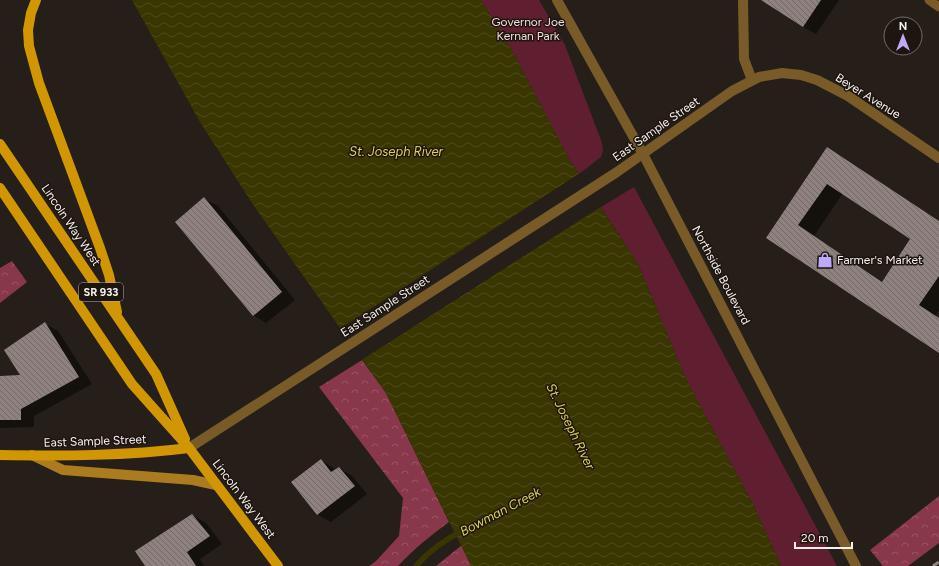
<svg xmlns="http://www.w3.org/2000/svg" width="939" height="566" viewBox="0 0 939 566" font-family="Figtree,sans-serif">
<defs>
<pattern id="forest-crowns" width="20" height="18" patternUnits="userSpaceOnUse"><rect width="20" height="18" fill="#89374b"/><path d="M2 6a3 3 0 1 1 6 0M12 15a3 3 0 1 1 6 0" fill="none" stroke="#9a5465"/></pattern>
<pattern id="water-waves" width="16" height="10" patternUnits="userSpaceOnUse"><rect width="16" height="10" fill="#3a3602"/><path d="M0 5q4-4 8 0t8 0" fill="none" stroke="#4d4a1b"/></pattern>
<pattern id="building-back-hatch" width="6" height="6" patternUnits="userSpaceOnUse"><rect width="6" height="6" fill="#8e817e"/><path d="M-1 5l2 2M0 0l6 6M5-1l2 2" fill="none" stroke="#736a68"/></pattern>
</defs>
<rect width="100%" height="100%" fill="#261e18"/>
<!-- green -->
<g fill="#601f30">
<path d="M 481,0 L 539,0 L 565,45 L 602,143 L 603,150 L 601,157 L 579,174 L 568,157 L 514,54 Z"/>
<path d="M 634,187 L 837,566 L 781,566 L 754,506 L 686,379 L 639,266 L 601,207 Z"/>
</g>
<!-- forest -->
<g fill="url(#forest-crowns)">
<path d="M 12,261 L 27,282 L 0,303 L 0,268 Z"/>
<path d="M 362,360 L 386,393 L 449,522 C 431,535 414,549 398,566 L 369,566 L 376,561 L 399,536 L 403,498 L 319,387 Z"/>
<path d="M 939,496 L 939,543 L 908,566 L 883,566 L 870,550 Z"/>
<path d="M 462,545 L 471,566 L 436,566 Z"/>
</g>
<!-- water -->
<path fill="url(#water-waves)" d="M 132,0 L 481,0 L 514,54 L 568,157 L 639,266 L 686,379 L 754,506 L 781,566 L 471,566 L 386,393 L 254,206 L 200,122 Z"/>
<!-- pier -->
<path fill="#261e18" d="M 580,173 L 602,206 L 360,361 L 338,330 Z"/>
<!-- shadow -->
<g fill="#0007" fill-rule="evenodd">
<path d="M 766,0 L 839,0 L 816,34 L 803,27 Z"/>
<path d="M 827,148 L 844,158 L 939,221 L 939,310 L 935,316 L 939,318 L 939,351 L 768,238 ZM 843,193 L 912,239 L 883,282 L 814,236 Z"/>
<path d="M 204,199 L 218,206 L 295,300 L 266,323 L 253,315 Z"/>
<path d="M 45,324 L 58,331 L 92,384 L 34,416 L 34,427 L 0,428 L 0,377 L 22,376 Z"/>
<path d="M 321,460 L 336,470 L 339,468 L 352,476 L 367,494 L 331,522 L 318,515 L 292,482 Z"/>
<path d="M 192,515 L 206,523 L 222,544 L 200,559 L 204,566 L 146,566 Z"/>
</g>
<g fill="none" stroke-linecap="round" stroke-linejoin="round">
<!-- stream -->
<path stroke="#3a3602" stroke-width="5.5" d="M 416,566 C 429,551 444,540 462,531"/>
</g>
<!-- building -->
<g fill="url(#building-back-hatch)" fill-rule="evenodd">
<path d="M 761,0 L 821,0 L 803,27 Z"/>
<path d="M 827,147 L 939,221 L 939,276 L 919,305 L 939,318 L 939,353 L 766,238 ZM 827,184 L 910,239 L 882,282 L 798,225 Z"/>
<path d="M 204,197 L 282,292 L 253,316 L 175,222 Z"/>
<path d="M 45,322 L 79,377 L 21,409 L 21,420 L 0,420 L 0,376 L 20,375 L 4,350 Z"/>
<path d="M 321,459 L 331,472 L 339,467 L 355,486 L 317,515 L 291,482 Z"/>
<path d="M 192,514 L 210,536 L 187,552 L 196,566 L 145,566 L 135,551 Z"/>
</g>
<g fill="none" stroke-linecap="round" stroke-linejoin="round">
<!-- service -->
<path stroke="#785b28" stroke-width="9" d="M 929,0 L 939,7"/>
<!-- minor -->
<path stroke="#785b28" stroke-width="10" d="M 743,0 L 744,59 L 752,80"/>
<!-- tertiary -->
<g stroke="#785b28" stroke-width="10">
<path d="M 557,0 L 643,154 L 856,566"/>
<path d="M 189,448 L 617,172 L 732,91 L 759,77 L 782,73 L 801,75 L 817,80 L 848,96 L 939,158"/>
</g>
<!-- secondary -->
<path stroke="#aa7c1f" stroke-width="10" d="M 32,455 L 63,470 L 193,480 L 216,485"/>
<!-- primary -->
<g stroke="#d19603" stroke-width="10">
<path d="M 36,0 L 31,13 L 28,30 L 29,46 L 39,83 L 100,248 L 109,275 L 117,312"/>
<path d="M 0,144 L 156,374 L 185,439"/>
<path d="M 0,188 L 132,384 L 189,448 L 278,566"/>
<path d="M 0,455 C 63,456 126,456 189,448"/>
</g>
<!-- rail -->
<path stroke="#8d8681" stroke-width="3" stroke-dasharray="7 7" stroke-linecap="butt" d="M 933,566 L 939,562"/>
</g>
<!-- icons -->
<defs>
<symbol id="shop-bare" viewBox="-9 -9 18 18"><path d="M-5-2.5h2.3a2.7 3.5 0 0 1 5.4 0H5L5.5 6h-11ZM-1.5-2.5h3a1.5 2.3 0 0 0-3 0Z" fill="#bda9f5" stroke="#1d150f" stroke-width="2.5" paint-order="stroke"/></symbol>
</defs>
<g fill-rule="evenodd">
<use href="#shop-bare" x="814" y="249" width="22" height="22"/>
</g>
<g text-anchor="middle" stroke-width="3" stroke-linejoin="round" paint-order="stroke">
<!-- shield labels -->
<rect fill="#1d150f" stroke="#b5aeaa" stroke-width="1" x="79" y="283" width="44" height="18" rx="3"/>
<g font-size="11" font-weight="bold" fill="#f6f0ec">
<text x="101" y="296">SR 933</text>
</g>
<!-- park labels -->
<g font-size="12" fill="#f4dbde" stroke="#1d150f">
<text x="528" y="26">Governor Joe<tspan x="528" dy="14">Kernan Park</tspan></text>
</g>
<!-- street labels -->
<g font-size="12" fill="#f6f0ec" stroke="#1d150f">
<text transform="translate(868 96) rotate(32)" y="4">Beyer Avenue</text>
<text transform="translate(656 129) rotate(-35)" y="4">East Sample Street</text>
<text transform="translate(71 225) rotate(56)" y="4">Lincoln Way West</text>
<text transform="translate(721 275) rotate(62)" y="4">Northside Boulevard</text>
<text transform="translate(385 306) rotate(-33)" y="4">East Sample Street</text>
<text transform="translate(95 441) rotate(-2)" y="4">East Sample Street</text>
<text transform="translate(244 499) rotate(53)" y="4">Lincoln Way West</text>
</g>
<!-- poi labels -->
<g font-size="12" fill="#f6f0ec" stroke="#1d150f" text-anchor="start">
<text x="837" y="264">Farmer's Market</text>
</g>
<!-- water labels -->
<g font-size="13" font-style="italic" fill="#dacf54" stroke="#1d150f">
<text x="396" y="156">St. Joseph River</text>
<text transform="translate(571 426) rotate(64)" y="5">St. Joseph River</text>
<text transform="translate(500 511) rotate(-28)" y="5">Bowman Creek</text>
</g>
</g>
<!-- north arrow -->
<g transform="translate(903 36)"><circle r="19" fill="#1d150f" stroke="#746d67"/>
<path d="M0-3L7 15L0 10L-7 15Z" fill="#bda9f5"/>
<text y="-6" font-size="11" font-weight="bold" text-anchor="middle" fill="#f6f0ec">N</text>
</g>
<!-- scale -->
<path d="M795 542v6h57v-6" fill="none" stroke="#f6f0ec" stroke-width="2"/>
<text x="801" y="542" font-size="12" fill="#f6f0ec" stroke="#1d150f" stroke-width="3" paint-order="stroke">20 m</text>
</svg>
